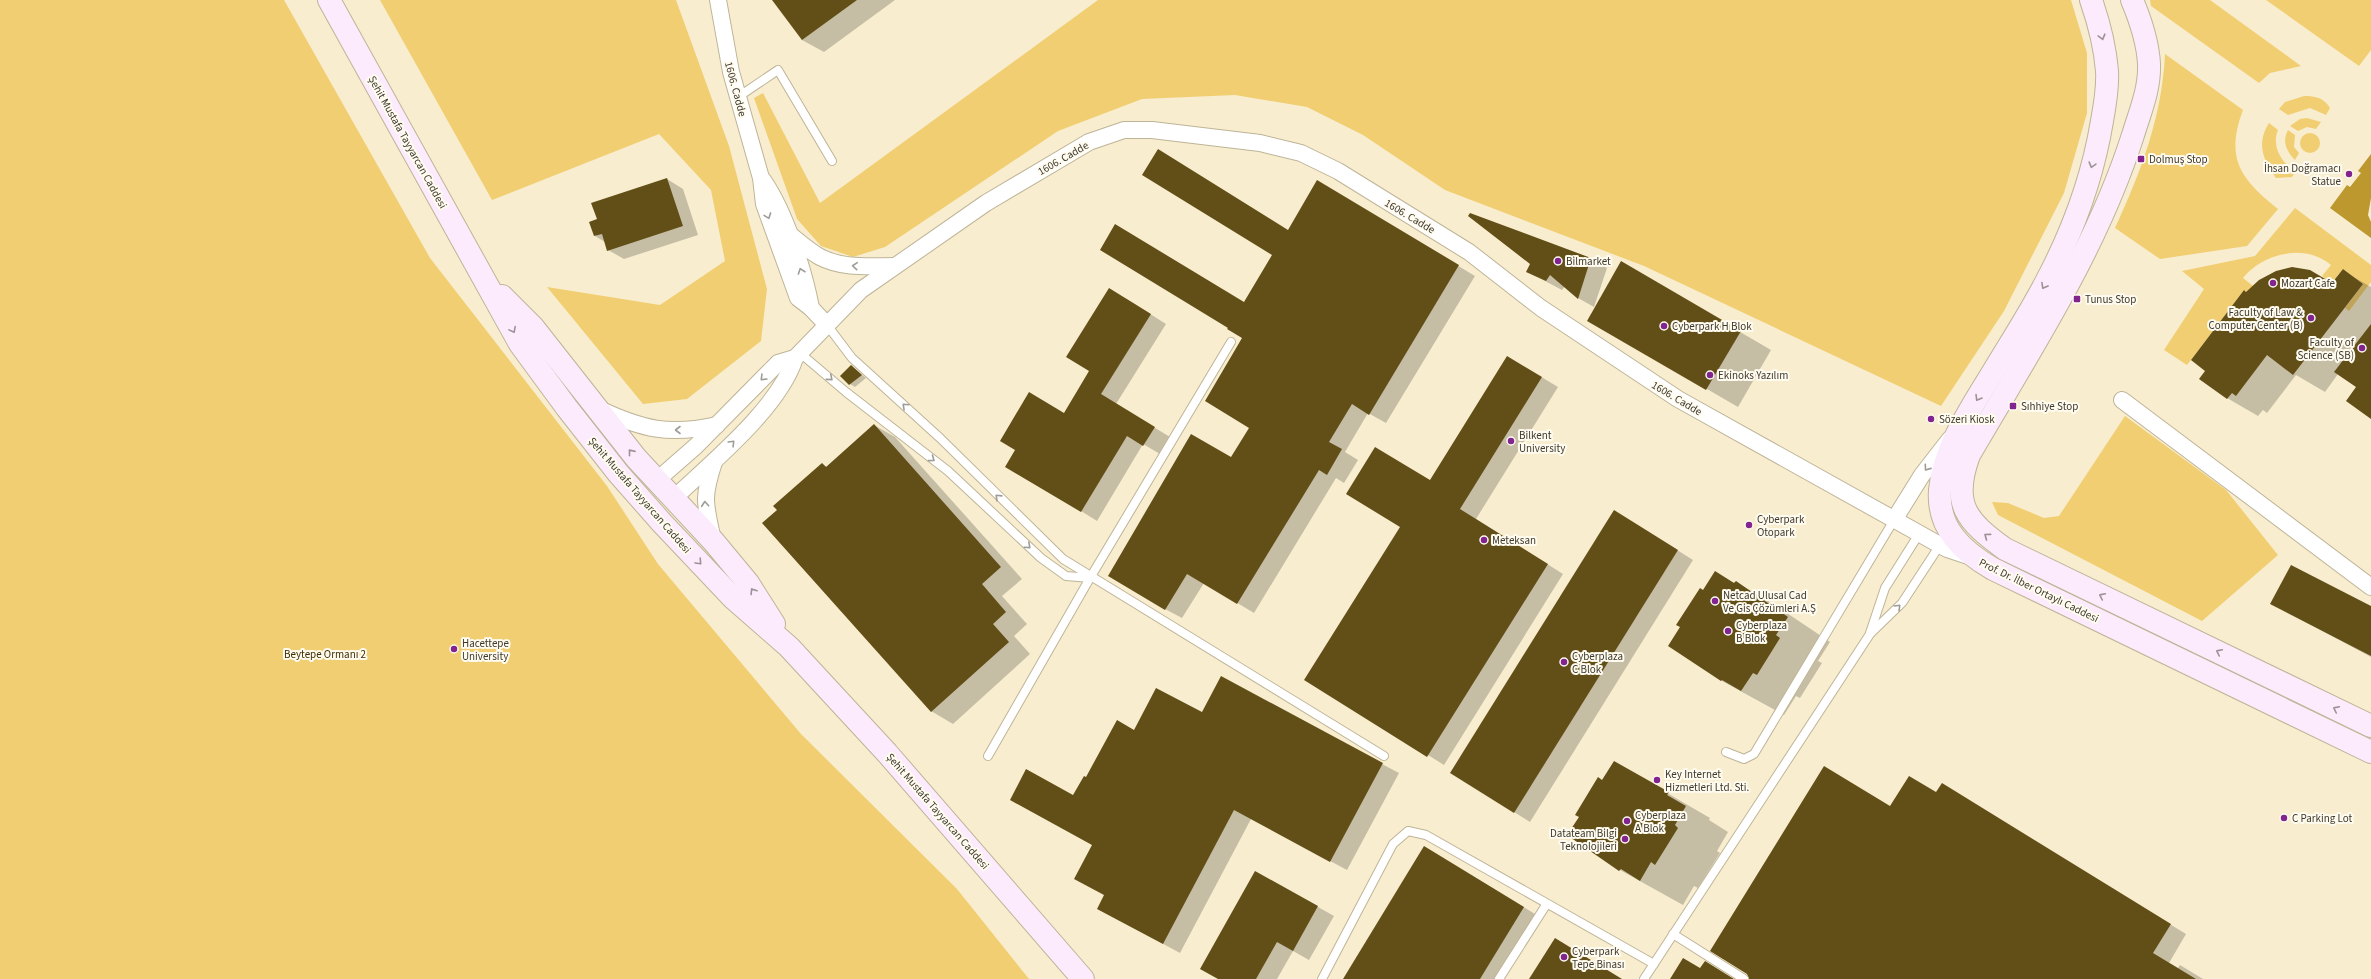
<svg xmlns="http://www.w3.org/2000/svg" width="2371" height="979" viewBox="0 0 2371 979" font-family="'Source Sans 3',sans-serif">
<rect width="100%" height="100%" fill="#f8edcf"/>
<!-- green -->
<g fill="#f1ce71">
<path d="M 0,0 L 284,0 L 430,258 L 607,486 L 658,564 L 801,734 L 957,889 L 1029,979 L 0,979 Z"/>
<path d="M 380,0 L 676,0 L 729,146 L 767,289 L 761,341 L 687,399 L 643,404 L 547,287 L 660,305 L 725,261 L 711,190 L 659,134 L 492,200 Z"/>
<path d="M 1098,0 L 2071,0 L 2087,53 L 2087,113 L 2064,193 L 2004,311 L 1941,406 L 1644,266 L 1445,190 L 1363,135 L 1307,107 L 1235,95 L 1142,99 L 1058,131 L 885,247 L 853,257 L 821,246 L 797,219 L 754,98 L 763,93 L 820,203 Z"/>
<path d="M 2150,0 L 2210,0 L 2301,66 L 2270,73 L 2259,83 L 2151,6 Z"/>
<path d="M 2266,0 L 2371,0 L 2371,50 L 2359,66 Z"/>
<path d="M 2165,54 L 2243,110 C 2225,158 2240,179 2278,209 L 2247,246 L 2160,259 L 2115,228 C 2141,172 2162,117 2165,54 Z"/>
<path d="M 2304,96 C 2316,96 2324,98 2330,108 L 2326,115 L 2310,108 L 2288,115 L 2279,109 L 2285,102 Z"/>
<path d="M 2307,118 L 2321,122 L 2316,129 L 2307,127 L 2298,131 L 2290,126 L 2300,119 Z"/>
<path d="M 2269,123 L 2278,130 C 2271,147 2282,162 2295,172 L 2292,177 L 2276,178 C 2263,160 2256,144 2269,123 Z"/>
<path d="M 2288,130 L 2295,135 L 2294,147 L 2299,153 L 2295,160 C 2286,151 2282,141 2288,130 Z"/>
<circle cx="2310" cy="143" r="10"/>
<path d="M 2295,208 L 2371,265 L 2371,282 L 2349,311 L 2345,308 L 2363,284 L 2343,269 L 2329,287 L 2323,283 L 2326,279 L 2322,276 L 2331,265 C 2305,243 2263,253 2243,278 L 2253,286 L 2252,296 L 2244,290 L 2187,365 L 2164,350 L 2204,289 L 2182,271 L 2255,256 Z"/>
<path d="M 2125,416 L 2226,490 L 2278,555 L 2202,621 L 1998,515 L 1992,502 L 2008,503 L 2044,518 L 2059,516 Z"/>
</g>
<!-- water -->
<path fill="#bc982e" d="M 2371,154 L 2371,198 L 2368,215 L 2371,222 L 2371,238 L 2330,208 L 2347,185 L 2350,187 L 2361,173 L 2358,171 Z"/>
<!-- shadow -->
<g fill="#0003">
<path d="M 773,0 L 895,0 L 824,52 L 802,40 Z"/>
<path d="M 667,179 L 683,189 L 698,235 L 624,259 L 608,250 L 605,242 L 595,236 Z"/>
<path d="M 1334,191 L 1475,276 L 1386,423 L 1368,413 L 1345,452 L 1358,460 L 1344,483 L 1336,478 L 1254,613 L 1204,583 L 1182,618 L 1165,609 L 1231,459 L 1250,427 L 1244,338 L 1245,303 L 1288,231 Z"/>
<path d="M 1591,258 L 1607,268 L 1594,307 L 1578,298 L 1565,286 L 1562,290 L 1528,272 Z"/>
<path d="M 1622,263 L 1771,350 L 1738,407 L 1588,320 Z"/>
<path d="M 2343,271 L 2371,287 L 2371,418 L 2357,387 L 2338,374 L 2325,392 L 2296,375 L 2267,413 L 2263,410 L 2258,416 L 2227,398 L 2206,371 L 2247,293 L 2332,284 Z"/>
<path d="M 1125,298 L 1166,324 L 1116,404 L 1170,437 L 1160,454 L 1143,444 L 1097,521 L 1081,511 L 1064,414 L 1090,371 Z"/>
<path d="M 851,366 L 866,378 L 855,387 L 850,384 Z"/>
<path d="M 1523,366 L 1558,387 L 1476,519 L 1563,574 L 1444,765 L 1306,679 L 1430,481 Z"/>
<path d="M 874,425 L 895,437 L 1022,579 L 1002,596 L 1027,624 L 1014,636 L 1030,654 L 953,724 L 931,711 L 778,510 L 822,464 L 827,467 Z"/>
<path d="M 1631,521 L 1693,560 L 1530,822 L 1514,812 Z"/>
<path d="M 1736,582 L 1778,607 L 1830,642 L 1818,661 L 1822,663 L 1800,698 L 1796,696 L 1784,715 L 1722,681 L 1670,646 L 1704,591 Z"/>
<path d="M 2272,603 L 2371,608 L 2371,657 L 2298,618 Z"/>
<path d="M 1202,713 L 1382,764 L 1399,773 L 1347,870 L 1251,819 L 1180,953 L 1115,918 L 1105,895 L 1093,845 L 1074,796 L 1086,779 L 1134,731 Z"/>
<path d="M 1614,762 L 1710,818 L 1709,820 L 1728,832 L 1717,851 L 1720,853 L 1698,888 L 1694,886 L 1683,905 L 1620,870 L 1568,835 Z"/>
<path d="M 1937,793 L 1958,794 L 2186,934 L 2169,963 L 2178,968 L 2180,965 L 2203,979 L 1750,979 L 1891,807 Z"/>
<path d="M 1441,857 L 1540,917 L 1502,979 L 1344,979 Z"/>
<path d="M 1256,872 L 1334,916 L 1309,960 L 1293,951 L 1277,979 L 1219,979 Z"/>
</g>
<!-- building -->
<g fill="#624f18">
<path d="M 772,0 L 857,0 L 802,40 Z"/>
<path d="M 1158,149 L 1288,230 L 1317,180 L 1459,265 L 1369,415 L 1352,404 L 1329,442 L 1342,449 L 1327,475 L 1319,470 L 1237,604 L 1187,574 L 1165,610 L 1108,576 L 1191,434 L 1231,457 L 1249,428 L 1205,401 L 1242,338 L 1227,329 L 1228,328 L 1100,250 L 1115,224 L 1244,302 L 1272,255 L 1142,175 Z"/>
<path d="M 667,178 L 683,226 L 607,251 L 602,234 L 594,236 L 589,222 L 597,219 L 591,203 Z"/>
<path d="M 1470,213 L 1591,258 L 1578,299 L 1550,275 L 1546,281 L 1526,272 L 1530,264 L 1468,216 Z"/>
<path d="M 1621,261 L 1741,331 L 1706,390 L 1587,321 Z"/>
<path d="M 2292,267 L 2310,270 L 2332,283 L 2343,269 L 2363,284 L 2293,375 L 2267,355 L 2236,396 L 2232,393 L 2227,399 L 2199,379 L 2205,371 L 2191,360 L 2244,290 L 2246,292 L 2259,280 L 2276,271 Z"/>
<path d="M 1109,288 L 1151,314 L 1101,394 L 1155,427 L 1143,446 L 1127,436 L 1081,512 L 1005,467 L 1015,450 L 1000,441 L 1029,392 L 1064,413 L 1089,371 L 1066,357 Z"/>
<path d="M 2371,324 L 2371,419 L 2346,401 L 2356,387 L 2334,372 Z"/>
<path d="M 1507,356 L 1542,377 L 1460,509 L 1548,564 L 1427,757 L 1304,680 L 1400,527 L 1346,494 L 1375,447 L 1430,480 Z"/>
<path d="M 851,365 L 862,375 L 849,385 L 840,376 Z"/>
<path d="M 874,424 L 1001,567 L 982,584 L 1006,612 L 993,624 L 1009,642 L 931,712 L 762,523 L 777,510 L 773,506 L 822,463 L 826,467 Z"/>
<path d="M 1614,510 L 1678,550 L 1514,813 L 1450,773 Z"/>
<path d="M 2291,565 L 2371,606 L 2371,656 L 2270,604 Z"/>
<path d="M 1715,571 L 1734,583 L 1736,581 L 1788,617 L 1776,635 L 1780,638 L 1757,675 L 1753,673 L 1741,691 L 1722,680 L 1721,681 L 1668,646 L 1680,627 L 1676,625 L 1700,588 L 1703,590 Z"/>
<path d="M 1221,676 L 1383,763 L 1330,862 L 1234,810 L 1163,944 L 1097,909 L 1104,895 L 1074,879 L 1092,845 L 1010,800 L 1026,769 L 1073,795 L 1084,776 L 1086,777 L 1117,720 L 1134,730 L 1156,688 L 1202,712 Z"/>
<path d="M 1614,761 L 1669,792 L 1667,795 L 1686,806 L 1675,825 L 1678,828 L 1655,865 L 1651,862 L 1640,881 L 1621,869 L 1619,871 L 1567,835 L 1579,817 L 1575,815 L 1598,777 L 1602,780 Z"/>
<path d="M 1824,766 L 1890,806 L 1909,776 L 1936,792 L 1942,783 L 2171,924 L 2153,953 L 2196,979 L 1749,979 L 1747,974 L 1710,951 Z"/>
<path d="M 1424,846 L 1524,907 L 1480,979 L 1343,979 Z"/>
<path d="M 1255,871 L 1318,906 L 1293,951 L 1277,942 L 1256,979 L 1218,979 L 1200,969 Z"/>
<path d="M 1555,938 L 1622,979 L 1529,979 Z"/>
<path d="M 1683,958 L 1700,968 L 1705,961 L 1734,979 L 1670,979 Z"/>
</g>
<g fill="none" stroke-linecap="round" stroke-linejoin="round">
<defs>
<g id="lane">
<path d="M 738,97 L 778,70 L 832,161"/>
<path d="M 827,325 L 852,358 L 940,438 L 1063,559 L 1384,756"/>
<path d="M 800,353 L 846,392 L 948,471 L 1041,558 L 1066,576 L 1090,578"/>
<path d="M 1870,633 L 1885,588 L 1919,534"/>
<path d="M 1726,752 L 1744,759 L 1754,754 L 1894,520"/>
<path d="M 988,756 L 1090,578 L 1231,342"/>
<path d="M 1673,934 L 1744,979"/>
<path d="M 1322,979 L 1393,844 L 1408,831 L 1426,835 L 1654,964"/>
<path d="M 1499,979 L 1546,905"/>
<path d="M 1644,979 L 1870,634 L 1902,603 L 1940,545"/>
</g>
<g id="street">
<path d="M 718,0 L 731,72 L 761,178 L 764,204 L 798,298 L 811,308 L 827,325"/>
<path d="M 763,180 C 785,212 804,270 811,308"/>
<path d="M 788,233 C 798,241 809,251 820,257 C 843,269 870,266 894,266"/>
<path d="M 2122,400 L 2371,587"/>
<path d="M 599,409 C 642,429 669,436 717,425"/>
<path d="M 656,481 L 696,446 L 778,363 L 795,358"/>
<path d="M 673,499 C 711,463 779,408 795,358 L 861,290 L 986,203 L 1089,142 L 1124,130 L 1152,130 L 1260,143 L 1301,153 L 1338,171 L 1469,252 L 1541,308 L 1678,399 L 1947,549 L 1971,557"/>
<path d="M 1894,520 L 1922,475 L 1950,439"/>
<path d="M 713,540 C 705,503 702,499 714,462"/>
</g>
<g id="secondary">
<path d="M 329,0 L 520,344 L 567,408 L 618,473 L 662,523 L 733,598 L 789,647 L 887,753 L 1083,979"/>
<path d="M 2091,0 C 2099,23 2105,46 2107,71 C 2108,87 2105,105 2102,121 C 2093,176 2072,233 2046,282 C 2031,311 2013,339 1996,367 C 1974,404 1944,445 1940,490 C 1937,528 1962,551 1993,569 L 2371,752"/>
<path d="M 2132,0 C 2140,19 2148,43 2149,64 C 2150,89 2140,112 2133,135 C 2096,251 2030,350 1969,455 C 1951,504 1966,521 2005,549 L 2371,726"/>
<path d="M 502,296 L 533,327 L 636,458 L 714,542 L 748,583 L 774,624"/>
</g>
</defs>
<!-- lane casing -->
<use href="#lane" stroke="#beb497" stroke-width="10"/>
<!-- street casing -->
<use href="#street" stroke="#beb497" stroke-width="18"/>
<!-- secondary casing -->
<use href="#secondary" stroke="#beb497" stroke-width="24"/>
<!-- lane -->
<use href="#lane" stroke="#fff" stroke-width="8"/>
<!-- street -->
<use href="#street" stroke="#fff" stroke-width="16"/>
<!-- secondary -->
<use href="#secondary" stroke="#fbebfd" stroke-width="22"/>
</g>
<!-- one-way arrows -->
<defs><path id="oneway-chevron" d="M-2-3.5L2.5 0L-2 3.5" fill="none" stroke-width="1.6" stroke-linecap="round" stroke-linejoin="round"/></defs>
<g stroke="#9c9296">
<use href="#oneway-chevron" transform="translate(2102 37) rotate(75)"/>
<use href="#oneway-chevron" transform="translate(2092 165) rotate(106)"/>
<use href="#oneway-chevron" transform="translate(2044 286) rotate(119)"/>
<use href="#oneway-chevron" transform="translate(513 330) rotate(62)"/>
<use href="#oneway-chevron" transform="translate(1978 398) rotate(121)"/>
<use href="#oneway-chevron" transform="translate(631 452) rotate(-129)"/>
<use href="#oneway-chevron" transform="translate(1987 536) rotate(-143)"/>
<use href="#oneway-chevron" transform="translate(699 562) rotate(47)"/>
<use href="#oneway-chevron" transform="translate(753 591) rotate(-122)"/>
<use href="#oneway-chevron" transform="translate(2102 596) rotate(-154)"/>
<use href="#oneway-chevron" transform="translate(2219 652) rotate(-154)"/>
<use href="#oneway-chevron" transform="translate(2336 709) rotate(-154)"/>
</g>
<g stroke="#9e9c96">
<use href="#oneway-chevron" transform="translate(768 216) rotate(70)"/>
<use href="#oneway-chevron" transform="translate(855 266) rotate(-175)"/>
<use href="#oneway-chevron" transform="translate(801 271) rotate(-109)"/>
<use href="#oneway-chevron" transform="translate(763 378) rotate(135)"/>
<use href="#oneway-chevron" transform="translate(830 378) rotate(40)"/>
<use href="#oneway-chevron" transform="translate(905 406) rotate(-137)"/>
<use href="#oneway-chevron" transform="translate(678 430) rotate(180)"/>
<use href="#oneway-chevron" transform="translate(732 443) rotate(-45)"/>
<use href="#oneway-chevron" transform="translate(932 459) rotate(36)"/>
<use href="#oneway-chevron" transform="translate(1927 468) rotate(125)"/>
<use href="#oneway-chevron" transform="translate(998 497) rotate(-136)"/>
<use href="#oneway-chevron" transform="translate(705 504) rotate(-95)"/>
<use href="#oneway-chevron" transform="translate(1028 546) rotate(42)"/>
<use href="#oneway-chevron" transform="translate(1898 607) rotate(-45)"/>
</g>
<!-- markers -->
<g fill="#822490" stroke="#fffbef" stroke-width="1.5">
<rect x="2137" y="155" width="8" height="8" rx="2"/>
<circle cx="2349" cy="174" r="4"/>
<circle cx="1558" cy="261" r="4"/>
<circle cx="2273" cy="283" r="4"/>
<rect x="2073" y="295" width="8" height="8" rx="2"/>
<circle cx="2311" cy="318" r="4"/>
<circle cx="1664" cy="326" r="4"/>
<circle cx="2362" cy="348" r="4"/>
<circle cx="1710" cy="375" r="4"/>
<rect x="2009" y="402" width="8" height="8" rx="2"/>
<circle cx="1931" cy="419" r="4"/>
<circle cx="1511" cy="441" r="4"/>
<circle cx="1749" cy="525" r="4"/>
<circle cx="1484" cy="540" r="4"/>
<circle cx="1715" cy="601" r="4"/>
<circle cx="1728" cy="631" r="4"/>
<circle cx="454" cy="649" r="4"/>
<circle cx="1564" cy="662" r="4"/>
<circle cx="1657" cy="780" r="4"/>
<circle cx="2284" cy="818" r="4"/>
<circle cx="1627" cy="821" r="4"/>
<circle cx="1625" cy="839" r="4"/>
<circle cx="1564" cy="957" r="4"/>
</g>
<g text-anchor="middle" stroke-width="4" stroke-linejoin="round" paint-order="stroke">
<!-- street labels -->
<g font-size="11" fill="#3e392e" stroke="#fffbef">
<text transform="translate(736 89) rotate(75)" y="4">1606. Cadde</text>
<text transform="translate(408 142) rotate(61)" y="4">Şehit Mustafa Tayyarcan Caddesi</text>
<text transform="translate(1063 158) rotate(-30)" y="4">1606. Cadde</text>
<text transform="translate(1410 216) rotate(31)" y="4">1606. Cadde</text>
<text transform="translate(1677 398) rotate(31)" y="4">1606. Cadde</text>
<text transform="translate(640 495) rotate(49)" y="4">Şehit Mustafa Tayyarcan Caddesi</text>
<text transform="translate(2039 590) rotate(26)" y="4">Prof. Dr. İlber Ortaylı Caddesi</text>
<text transform="translate(938 811) rotate(49)" y="4">Şehit Mustafa Tayyarcan Caddesi</text>
</g>
<!-- poi labels -->
<g font-size="11" fill="#3e392e" stroke="#fffbef" text-anchor="start">
<text x="2149" y="163">Dolmuş Stop</text>
<text x="2341" y="172" text-anchor="end">İhsan Doğramacı<tspan x="2341" dy="13">Statue</tspan></text>
<text x="1566" y="265">Bilmarket</text>
<text x="2281" y="287">Mozart Cafe</text>
<text x="2085" y="303">Tunus Stop</text>
<text x="2303" y="316" text-anchor="end">Faculty of Law &amp;<tspan x="2303" dy="13">Computer Center (B)</tspan></text>
<text x="1672" y="330">Cyberpark H Blok</text>
<text x="2354" y="346" text-anchor="end">Faculty of<tspan x="2354" dy="13">Science (SB)</tspan></text>
<text x="1718" y="379">Ekinoks Yazılım</text>
<text x="2021" y="410">Sıhhiye Stop</text>
<text x="1939" y="423">Sözeri Kiosk</text>
<text x="1519" y="439">Bilkent<tspan x="1519" dy="13">University</tspan></text>
<text x="1757" y="523">Cyberpark<tspan x="1757" dy="13">Otopark</tspan></text>
<text x="1492" y="544">Meteksan</text>
<text x="1723" y="599">Netcad Ulusal Cad<tspan x="1723" dy="13">Ve Gis Çözümleri A.Ş</tspan></text>
<text x="1736" y="629">Cyberplaza<tspan x="1736" dy="13">B Blok</tspan></text>
<text x="462" y="647">Hacettepe<tspan x="462" dy="13">University</tspan></text>
<text x="1572" y="660">Cyberplaza<tspan x="1572" dy="13">C Blok</tspan></text>
<text x="1665" y="778">Key Internet<tspan x="1665" dy="13">Hizmetleri Ltd. Sti.</tspan></text>
<text x="1635" y="819">Cyberplaza<tspan x="1635" dy="13">A Blok</tspan></text>
<text x="2292" y="822">C Parking Lot</text>
<text x="1617" y="837" text-anchor="end">Datateam Bilgi<tspan x="1617" dy="13">Teknolojileri</tspan></text>
<text x="1572" y="955">Cyberpark<tspan x="1572" dy="13">Tepe Binası</tspan></text>
</g>
<!-- park labels -->
<g font-size="11" fill="#3c2d00" stroke="#fffbef">
<text x="325" y="658">Beytepe Ormanı 2</text>
</g>
</g>
</svg>
